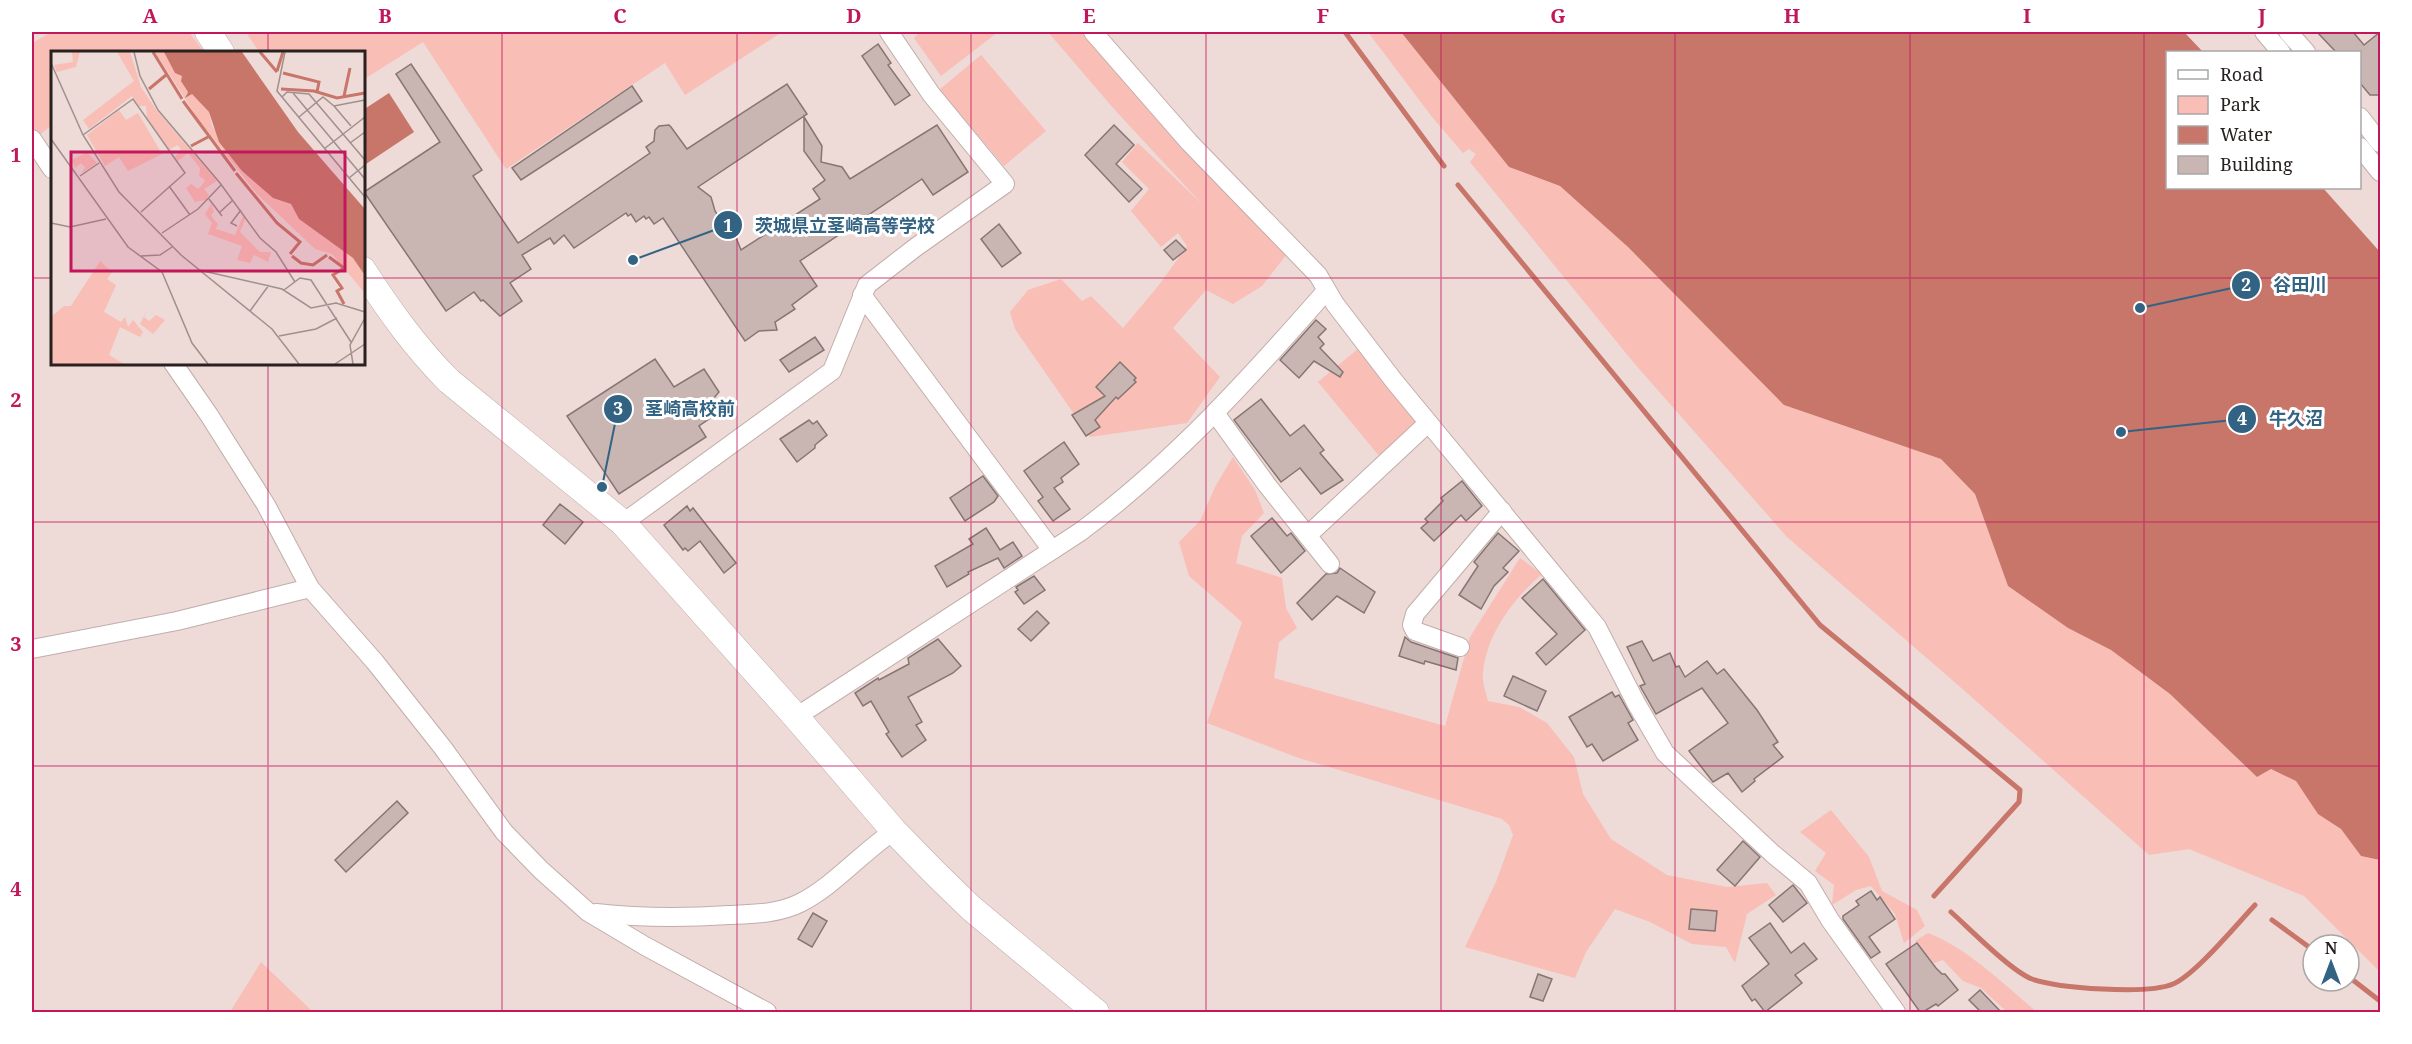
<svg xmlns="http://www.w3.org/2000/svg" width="2412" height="1044" viewBox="0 0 2412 1044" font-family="'Noto Serif','Noto Sans JP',serif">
<rect width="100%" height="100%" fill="#eedad7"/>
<!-- green -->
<g fill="#f9beb5">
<path d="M 52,32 L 189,32 L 204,52 L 52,52 L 52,125 L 38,136 L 32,124 L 32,43 Z"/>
<path d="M 246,32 L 782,32 L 685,95 L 665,63 L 506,169 L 423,42 L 363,80 L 363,52 L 259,52 Z"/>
<path d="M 920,32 L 998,32 L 941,76 L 914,38 Z"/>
<path d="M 1048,32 L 1085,32 L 1287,254 L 1262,286 L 1233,304 L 1206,290 L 1173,328 L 1220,377 L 1187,423 L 1090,437 L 1015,329 L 1010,312 L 1028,290 L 1061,279 L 1082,301 L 1091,296 L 1123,328 L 1159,285 L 1187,246 L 1178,233 L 1161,247 L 1131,211 L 1149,189 L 1122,162 L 1138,143 L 1202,204 L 1114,109 Z"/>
<path d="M 1368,32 L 1401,32 L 1509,167 L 1560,186 L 1628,247 L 1784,405 L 1941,459 L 1975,494 L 2008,586 L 2068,628 L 2111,650 L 2170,694 L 2257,777 L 2271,769 L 2296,781 L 2318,813 L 2341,829 L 2361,856 L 2380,860 L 2380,972 L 2304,896 L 2189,849 L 2149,855 L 1966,692 L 1787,537 L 1634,363 L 1470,162 L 1476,154 L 1469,149 L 1463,153 L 1432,117 Z"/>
<path d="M 981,55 L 1046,131 L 1004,166 L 939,90 Z"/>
<path d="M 1359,348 L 1421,423 L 1380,457 L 1318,382 Z"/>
<path d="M 1233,457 L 1255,490 L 1264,513 L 1242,536 L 1236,563 L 1282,578 L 1286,608 L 1297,628 L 1279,642 L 1274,678 L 1445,726 L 1470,637 L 1520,558 L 1542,574 C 1514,598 1486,634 1483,673 C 1482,682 1486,693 1488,701 L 1519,707 L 1547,723 L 1574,757 L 1583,794 L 1611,839 L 1667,875 L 1727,887 L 1767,883 L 1776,895 L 1747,914 L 1735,963 L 1726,947 L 1692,944 L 1650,922 L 1615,909 L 1586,952 L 1575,978 L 1465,947 L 1496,882 L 1513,835 L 1509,825 L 1502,819 L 1296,757 L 1207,723 L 1242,622 L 1189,576 L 1179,542 L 1200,521 L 1215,487 Z"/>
<path d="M 1831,810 L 1869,857 L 1882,891 L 1917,910 L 1925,926 L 1904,943 L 1895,914 L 1871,886 L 1856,890 L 1832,905 L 1834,885 L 1815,871 L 1826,853 L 1800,832 Z"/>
<path d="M 1928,933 C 1969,949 2003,984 2037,1012 L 2007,1012 L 1981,988 L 1963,981 L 1943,960 L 1934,963 L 1915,941 Z"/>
<path d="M 261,962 L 313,1012 L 230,1012 Z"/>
</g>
<!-- water -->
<g fill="#c8756a">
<path d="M 1401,32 L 2184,32 L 2203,52 L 2168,52 L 2168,188 L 2323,188 L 2380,252 L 2380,860 L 2361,856 L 2341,829 L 2318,814 L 2296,781 L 2271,769 L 2257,777 L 2170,694 L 2111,650 L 2068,628 L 2008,586 L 1975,494 L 1941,459 L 1784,405 L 1628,247 L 1560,186 L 1509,167 Z"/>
<path d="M 389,93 L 414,132 L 363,166 L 363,110 Z"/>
</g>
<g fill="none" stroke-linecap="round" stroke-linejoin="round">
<!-- stream -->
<g stroke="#c8756a" stroke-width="5">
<path d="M 1345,32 L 1444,166"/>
<path d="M 1458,185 L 1820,625 L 2020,790 L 2019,802 L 1934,896"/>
<path d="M 1951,912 C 1969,928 2011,971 2032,979 C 2058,988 2147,995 2173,984 C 2195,975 2237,924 2255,905"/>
<path d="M 2272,920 L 2313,950"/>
<path d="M 2349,977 L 2380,1001"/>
</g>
</g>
<!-- building -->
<g fill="#c9b6b3" stroke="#867572" stroke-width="1.5">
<path d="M 2317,32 L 2353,32 L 2364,45 L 2380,32 L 2380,95 L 2370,95 L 2360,83 L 2360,52 L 2336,52 Z"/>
<path d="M 878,44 L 891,63 L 888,65 L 910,95 L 895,105 L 862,56 Z"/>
<path d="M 411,64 L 482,170 L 473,176 L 518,243 L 650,153 L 646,147 L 654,141 L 655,130 L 659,126 L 669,125 L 671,127 L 687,149 L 787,84 L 807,114 L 698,187 L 711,197 L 715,211 L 724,225 L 733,230 L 741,250 L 820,199 L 813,189 L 825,180 L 804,151 L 804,117 L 822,146 L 821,162 L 842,167 L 850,179 L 937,125 L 968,172 L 933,195 L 922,179 L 800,261 L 817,286 L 792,305 L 795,309 L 775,322 L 777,330 L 759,331 L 745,341 L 663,218 L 654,224 L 649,217 L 646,219 L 644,216 L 636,222 L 631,214 L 628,216 L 626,213 L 574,248 L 564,235 L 554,244 L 550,238 L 522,255 L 531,269 L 510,283 L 522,301 L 500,316 L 483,300 L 481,301 L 474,292 L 446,311 L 364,192 L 440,142 L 396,74 Z"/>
<path d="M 632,86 L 642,101 L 521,180 L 512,168 Z"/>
<path d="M 1114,125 L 1134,145 L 1116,164 L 1142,189 L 1129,202 L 1085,155 Z"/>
<path d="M 999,224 L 1021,253 L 1002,267 L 981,239 Z"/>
<path d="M 1176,240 L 1186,250 L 1173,260 L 1164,250 Z"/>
<path d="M 1316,320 L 1326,329 L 1318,337 L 1324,344 L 1320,348 L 1343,372 L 1340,377 L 1314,361 L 1299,378 L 1280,360 Z"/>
<path d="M 815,337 L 824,350 L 789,372 L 780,360 Z"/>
<path d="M 655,359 L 674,387 L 704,369 L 719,392 L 708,405 L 716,414 L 699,426 L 706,437 L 619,494 L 567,416 Z"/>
<path d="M 1120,362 L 1136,378 L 1134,380 L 1136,382 L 1118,399 L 1116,397 L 1095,420 L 1100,427 L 1086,436 L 1072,415 L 1105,396 L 1096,387 Z"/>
<path d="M 1261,399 L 1290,436 L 1304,425 L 1324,450 L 1320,453 L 1343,480 L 1321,494 L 1300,468 L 1281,482 L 1234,420 Z"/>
<path d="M 809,420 L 813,424 L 817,421 L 827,435 L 815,445 L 815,448 L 797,462 L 780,439 Z"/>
<path d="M 1064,442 L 1079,464 L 1061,478 L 1063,482 L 1054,488 L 1070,509 L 1053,521 L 1038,501 L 1043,497 L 1024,471 Z"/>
<path d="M 983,476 L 998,496 L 994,502 L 965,521 L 950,498 Z"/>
<path d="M 1462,481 L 1482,506 L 1466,521 L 1461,515 L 1434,541 L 1421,528 L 1428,522 L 1425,519 L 1443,501 L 1441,498 Z"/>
<path d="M 560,504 L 583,522 L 565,544 L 543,525 Z"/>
<path d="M 687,506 L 690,511 L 693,508 L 736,563 L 724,573 L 700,541 L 688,551 L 685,548 L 683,550 L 664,525 Z"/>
<path d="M 1272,518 L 1287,536 L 1291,533 L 1305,551 L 1281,573 L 1251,536 Z"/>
<path d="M 986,528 L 1000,550 L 1013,542 L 1022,556 L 1004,568 L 998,558 L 968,572 L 969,574 L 947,587 L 935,566 L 973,544 L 969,539 Z"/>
<path d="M 1498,533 L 1519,551 L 1503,568 L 1508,572 L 1494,586 L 1481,609 L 1459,595 L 1478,566 L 1474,562 Z"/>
<path d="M 1340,568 L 1375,592 L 1364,613 L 1337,596 L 1312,620 L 1297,603 L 1326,574 L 1337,573 Z"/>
<path d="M 1034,576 L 1045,590 L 1024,604 L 1015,592 L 1018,590 L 1016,587 Z"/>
<path d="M 1543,579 L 1585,630 L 1546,665 L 1536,653 L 1557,634 L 1522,598 Z"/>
<path d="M 1037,611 L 1049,623 L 1031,641 L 1018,629 Z"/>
<path d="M 1405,637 L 1411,642 L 1458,658 L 1456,670 L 1425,661 L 1424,664 L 1399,656 Z"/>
<path d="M 938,639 L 961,666 L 953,673 L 908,697 L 922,722 L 916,725 L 926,740 L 902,757 L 886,734 L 889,732 L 871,701 L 863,706 L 855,693 L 878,678 L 879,680 L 909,664 L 908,658 Z"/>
<path d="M 1642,641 L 1653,661 L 1670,653 L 1676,667 L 1679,666 L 1685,677 L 1707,661 L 1717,674 L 1724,669 L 1757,710 L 1778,742 L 1773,745 L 1783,757 L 1754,779 L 1755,781 L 1742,792 L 1728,773 L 1713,782 L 1689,751 L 1728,723 L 1702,688 L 1656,714 L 1640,686 L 1645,684 L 1627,647 Z"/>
<path d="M 1513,676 L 1546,691 L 1537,711 L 1504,696 Z"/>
<path d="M 1612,692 L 1615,697 L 1619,695 L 1633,720 L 1628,723 L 1638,740 L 1603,761 L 1592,744 L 1587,747 L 1569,717 Z"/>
<path d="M 397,801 L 408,813 L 346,872 L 335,860 Z"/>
<path d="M 1743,841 L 1760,857 L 1735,886 L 1717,870 Z"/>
<path d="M 1793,885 L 1807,903 L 1783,922 L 1769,905 Z"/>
<path d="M 1871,891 L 1877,900 L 1880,897 L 1895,919 L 1869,937 L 1880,952 L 1871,958 L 1843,919 L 1843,916 L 1859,905 L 1856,901 Z"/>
<path d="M 1691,909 L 1717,911 L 1715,931 L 1689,929 Z"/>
<path d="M 813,913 L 827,921 L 812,947 L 798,939 Z"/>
<path d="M 1770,923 L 1791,953 L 1804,943 L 1817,959 L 1795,975 L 1802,983 L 1765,1012 L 1755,999 L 1752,1001 L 1742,986 L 1769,964 L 1749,938 Z"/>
<path d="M 1917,943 L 1936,968 L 1942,974 L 1945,974 L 1958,990 L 1938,1006 L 1936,1004 L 1923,1012 L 1920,1012 L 1886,964 Z"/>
<path d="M 1538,974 L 1552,979 L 1543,1001 L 1530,997 Z"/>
<path d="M 1980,990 L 2001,1012 L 1981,1012 L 1969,1000 Z"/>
</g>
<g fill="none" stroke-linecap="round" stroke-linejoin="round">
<defs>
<g id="street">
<path d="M 1093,32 L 1189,142 L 1318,275 L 1335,304 L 1394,381 L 1597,627 L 1636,703 L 1665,753 L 1773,854 L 1808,883 L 1830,920 L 1896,1012"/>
<path d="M 2264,32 L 2281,52"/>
<path d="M 2288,32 L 2306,52"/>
<path d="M 2360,117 L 2380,143"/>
<path d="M 32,139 L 52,169"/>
<path d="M 2360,147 L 2380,172"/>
<path d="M 862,295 L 1052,550"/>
<path d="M 173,363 L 209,415 L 266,505 L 310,588 L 375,662 L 443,748 L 504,832 L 541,870 L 588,912 L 645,946 L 767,1012"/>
<path d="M 1215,413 L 1267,485 L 1330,564"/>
<path d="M 623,523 L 832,371 L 867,285 L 916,247 L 1005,184 L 931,94 L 889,32"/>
<path d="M 1308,535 L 1428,423"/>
<path d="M 1460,647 L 1415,631 L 1412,625 L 1415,614 L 1502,511"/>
<path d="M 32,649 L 177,621 L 310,588"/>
<path d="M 796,717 L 1080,532 C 1173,463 1250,378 1326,291"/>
<path d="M 596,913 C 641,918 684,918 729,915 C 752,914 778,914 800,903 C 834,886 862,852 894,831"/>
</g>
<g id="secondary">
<path d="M 208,32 L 221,52"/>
<path d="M 363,270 C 389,310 415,347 449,381 L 623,523 L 796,717 L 894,831 L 935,873 L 971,908 L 1096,1012"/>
</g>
</defs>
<!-- street casing -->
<use href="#street" stroke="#c1aeab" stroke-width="20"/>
<!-- secondary casing -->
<use href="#secondary" stroke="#c1aeab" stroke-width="27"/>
<!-- street -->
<use href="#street" stroke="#fff" stroke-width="18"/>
<!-- secondary -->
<use href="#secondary" stroke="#fff" stroke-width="26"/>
</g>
<!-- grid -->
<path fill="none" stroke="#c2185b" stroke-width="1.5" stroke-opacity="0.55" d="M 268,32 L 268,52M 502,32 L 502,1012M 737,32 L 737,1012M 971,32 L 971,1012M 1206,32 L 1206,1012M 1441,32 L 1441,1012M 1675,32 L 1675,1012M 1910,32 L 1910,1012M 2144,32 L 2144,1012M 32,278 L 52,278M 363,278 L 2380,278M 268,363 L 268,1012M 32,522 L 2380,522M 32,766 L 2380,766"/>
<!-- overview -->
<g transform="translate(51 51)">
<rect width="314" height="314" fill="#eedad7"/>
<path d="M 21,1 L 29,1 L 25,16 L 6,21 L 3,14 L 22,11 ZM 66,1 L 79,1 L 90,36 L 106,60 L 166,130 L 153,138 L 158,144 L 155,149 L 144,151 L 135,137 L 140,133 L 147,138 L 151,134 L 154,129 L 148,125 L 149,117 L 137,102 L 127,110 L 124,106 L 130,98 L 126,94 L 118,99 L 96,67 L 95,55 L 88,55 L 81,45 L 38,78 L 32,69 L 83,30 ZM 104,1 L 113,1 L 131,25 L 137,41 L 134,44 L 141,43 L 158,61 L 161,75 L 191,120 L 222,147 L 240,153 L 248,168 L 306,210 L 313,223 L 313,241 L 281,203 L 264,198 L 205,142 L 147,68 ZM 68,59 L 75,69 L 87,62 L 111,103 L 77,120 L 68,106 L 54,115 L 36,84 ZM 36,101 L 46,112 L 31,122 L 34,116 L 30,112 L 24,117 L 21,109 ZM 160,153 L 163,160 L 160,165 L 167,173 L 165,178 L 184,184 L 192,165 L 195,166 L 189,181 L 209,201 L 220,201 L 217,211 L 203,204 L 199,212 L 186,209 L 191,195 L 157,183 L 161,172 L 154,163 ZM 49,210 L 61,221 L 56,228 L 65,234 L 53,261 L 70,271 L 74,266 L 77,276 L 82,269 L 92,281 L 89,286 L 69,276 L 58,304 L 73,313 L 0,313 L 0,266 L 13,255 L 20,255 ZM 97,257 L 93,266 L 98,270 L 105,264 L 114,269 L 102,283 L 89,273 Z" fill="#f9beb5"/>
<path d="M 113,1 L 191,1 L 247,81 L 313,157 L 313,223 L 302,207 L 248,168 L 240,153 L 222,147 L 191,120 L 168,91 L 158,61 L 141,43 L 134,47 L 137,41 L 130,30 L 131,25 L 124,22 Z" fill="#c8756a"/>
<path fill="none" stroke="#c8756a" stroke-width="3" d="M 102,1 L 131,48M 209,1 L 226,21M 226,20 L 232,1M 232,22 L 268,31 L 266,41M 98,38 L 115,24M 230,38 L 263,40 L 286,47 L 314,42M 293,45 L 299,17M 132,50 L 184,120M 140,95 L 157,86M 185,122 L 226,172 L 249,191 L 239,203M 241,205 L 250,212 L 262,214 L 276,204M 278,206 L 293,217 L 282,224 L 291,237 L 286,240 L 293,253"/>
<path fill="none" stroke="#9f908e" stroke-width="1.5" d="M 83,1 L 89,25 L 107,59 L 169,132 L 209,187 L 225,201 L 244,231M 234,1 L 226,40 L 314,146M 0,12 L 32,84 L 68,141 L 130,204 L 221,278 L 248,313M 242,42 L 314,128M 231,46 L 236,41 L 258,43 L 314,109M 283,55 L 300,75M 248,66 L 272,46 L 283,55 L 314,49M 32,84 L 82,48 L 134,122 L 90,161M 0,88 L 77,196 L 111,221 L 141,292 L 157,313M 299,92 L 314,81M 273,98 L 314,66M 29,125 L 48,112M 298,127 L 314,114M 118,135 L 139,164M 158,148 L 171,165M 168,162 L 182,149M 0,172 L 19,176 L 55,168M 186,175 L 180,172 L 190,159M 111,182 L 147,158 L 170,134M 90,205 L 109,204 L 121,196M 148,219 L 231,238 L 260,257 L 285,252 L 314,261M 233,239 L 249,227 L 260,229 L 300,291M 199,260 L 218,234M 228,285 L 265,278 L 286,267M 284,313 L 314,293M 302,313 L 299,294 L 314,267"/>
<path fill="#c2185b" fill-opacity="0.15" stroke="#c2185b" stroke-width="3" d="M 20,101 L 294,101 L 294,220 L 20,220 Z"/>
<rect width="314" height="314" fill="none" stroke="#282120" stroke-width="3"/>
</g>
<!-- callouts -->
<path fill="none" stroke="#336382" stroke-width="2" d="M633 260L728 225M2140 308L2246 285M602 487L618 409M2121 432L2242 419"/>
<g fill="#336382" stroke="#fff" stroke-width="2">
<circle cx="633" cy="260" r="6"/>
<circle cx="2140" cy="308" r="6"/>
<circle cx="602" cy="487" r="6"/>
<circle cx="2121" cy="432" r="6"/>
<circle cx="728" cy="225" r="15"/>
<circle cx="2246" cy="285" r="15"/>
<circle cx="618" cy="409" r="15"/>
<circle cx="2242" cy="419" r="15"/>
</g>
<g font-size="18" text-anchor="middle" font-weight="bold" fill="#fff">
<text x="728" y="232">1</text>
<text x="2246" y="291">2</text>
<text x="618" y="415">3</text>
<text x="2242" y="425">4</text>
</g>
<g font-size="18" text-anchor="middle" font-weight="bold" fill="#336382" stroke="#fff" stroke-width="6" stroke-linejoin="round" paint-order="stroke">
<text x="845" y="232">茨城県立茎崎高等学校</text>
<text x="2300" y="291">谷田川</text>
<text x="690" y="415">茎崎高校前</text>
<text x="2296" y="425">牛久沼</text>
</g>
<!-- border -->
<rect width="2412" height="1044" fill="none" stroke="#ffffff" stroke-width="66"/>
<!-- legend -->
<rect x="2166" y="51" width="195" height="138" fill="#ffffff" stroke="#a9a6a6" stroke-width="1.5"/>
<rect x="2178" y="70" width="30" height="9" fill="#ffffff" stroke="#a9a6a6" stroke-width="1.5"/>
<text x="2220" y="81" font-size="18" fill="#282120">Road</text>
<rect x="2178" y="96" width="30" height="18" fill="#f9beb5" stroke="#a9a6a6" stroke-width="1.5"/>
<text x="2220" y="111" font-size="18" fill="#282120">Park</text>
<rect x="2178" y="126" width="30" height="18" fill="#c8756a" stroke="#a9a6a6" stroke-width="1.5"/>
<text x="2220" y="141" font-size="18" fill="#282120">Water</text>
<rect x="2178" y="156" width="30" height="18" fill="#c9b6b3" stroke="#a9a6a6" stroke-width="1.5"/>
<text x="2220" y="171" font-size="18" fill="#282120">Building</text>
<!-- north arrow -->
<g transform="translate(2331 963)"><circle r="28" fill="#ffffff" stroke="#a9a6a6" stroke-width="1.5"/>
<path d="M0-4.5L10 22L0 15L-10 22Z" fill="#336382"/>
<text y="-9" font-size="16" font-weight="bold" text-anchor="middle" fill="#282120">N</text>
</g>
<rect x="33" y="33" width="2346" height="978" fill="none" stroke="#c2185b" stroke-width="2"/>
<g font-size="20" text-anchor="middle" font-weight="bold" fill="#c2185b">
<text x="150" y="23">A</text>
<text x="385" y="23">B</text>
<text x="620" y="23">C</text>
<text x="854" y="23">D</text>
<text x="1089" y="23">E</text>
<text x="1323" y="23">F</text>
<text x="1558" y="23">G</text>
<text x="1792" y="23">H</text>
<text x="2027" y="23">I</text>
<text x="2262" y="23">J</text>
<text x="16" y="162">1</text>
<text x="16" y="407">2</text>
<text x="16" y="651">3</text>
<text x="16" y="896">4</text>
</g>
</svg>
